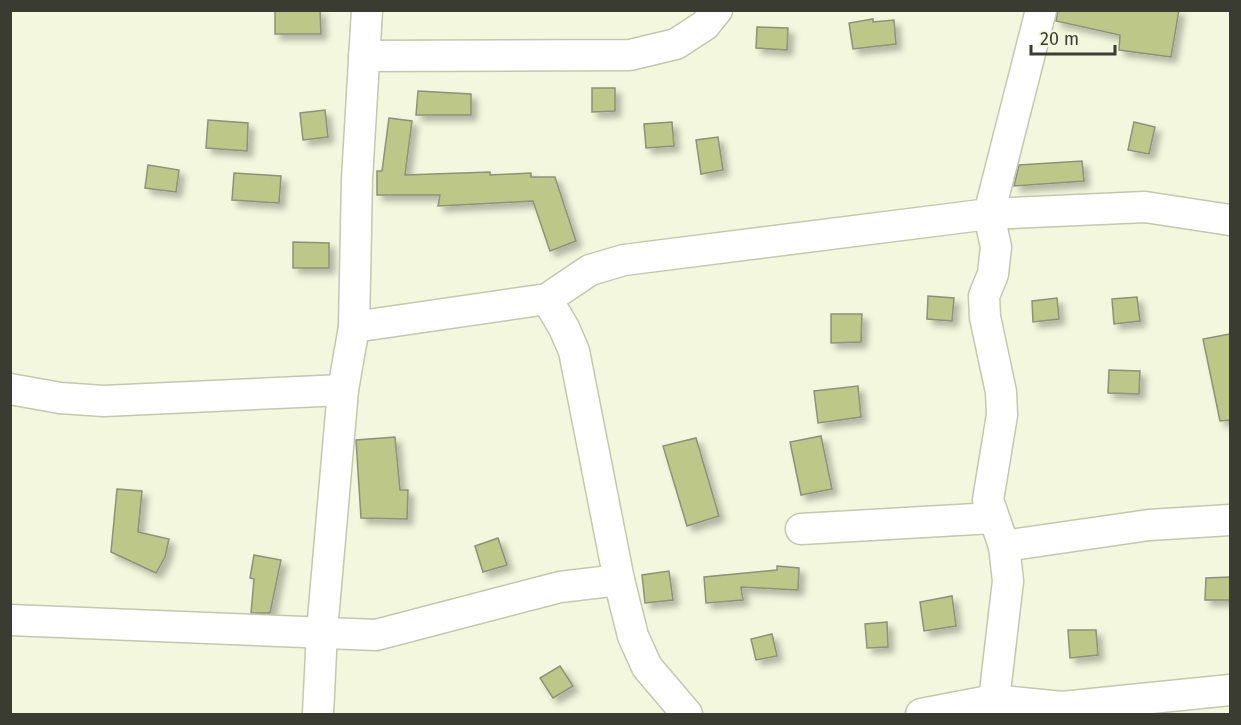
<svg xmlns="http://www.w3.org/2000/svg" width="1241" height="725" viewBox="0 0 1241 725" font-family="'Fira Sans',sans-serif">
<defs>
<filter id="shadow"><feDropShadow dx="5.5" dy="5.5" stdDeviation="3" flood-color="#0004"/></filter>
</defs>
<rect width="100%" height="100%" fill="#f2f7dd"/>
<!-- building -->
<g fill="#bdc787" stroke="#8d927a" stroke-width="1.5" filter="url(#shadow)">
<path d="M 275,10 L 320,10 L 321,34 L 275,34 Z"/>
<path d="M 1058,10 L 1179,10 L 1171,57 L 1119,50 L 1120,35 L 1056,21 Z"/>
<path d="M 873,19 L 873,22 L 894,20 L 896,44 L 853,49 L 849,23 Z"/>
<path d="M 757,27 L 788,28 L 787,50 L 756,48 Z"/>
<path d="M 592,88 L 615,88 L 615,111 L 592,112 Z"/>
<path d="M 418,91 L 471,94 L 471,115 L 416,115 Z"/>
<path d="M 325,110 L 328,137 L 303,140 L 300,113 Z"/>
<path d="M 389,118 L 412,121 L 405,175 L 490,172 L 490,175 L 531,173 L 531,177 L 555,177 L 576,241 L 550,251 L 533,201 L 438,206 L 440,195 L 377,195 L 377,171 L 382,171 Z"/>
<path d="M 208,120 L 248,123 L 247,151 L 206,148 Z"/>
<path d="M 672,122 L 674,146 L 646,148 L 644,124 Z"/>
<path d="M 1134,122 L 1155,127 L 1149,154 L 1128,150 Z"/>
<path d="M 718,137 L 723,170 L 701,174 L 696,140 Z"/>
<path d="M 1082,161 L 1084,181 L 1014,186 L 1019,165 Z"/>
<path d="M 148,165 L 179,170 L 176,192 L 145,188 Z"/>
<path d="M 234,173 L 281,176 L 279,203 L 232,200 Z"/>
<path d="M 293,242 L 329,243 L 329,268 L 293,268 Z"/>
<path d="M 928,296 L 954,298 L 952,321 L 927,319 Z"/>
<path d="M 1137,297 L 1140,321 L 1114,324 L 1112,299 Z"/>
<path d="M 1057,298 L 1059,319 L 1033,322 L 1032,301 Z"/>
<path d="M 831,314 L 862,314 L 861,342 L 831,343 Z"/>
<path d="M 1230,334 L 1230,420 L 1220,421 L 1203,339 Z"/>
<path d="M 1109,370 L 1140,371 L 1139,394 L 1108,393 Z"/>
<path d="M 858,386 L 861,417 L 818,423 L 814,391 Z"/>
<path d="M 821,436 L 832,489 L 801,495 L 790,442 Z"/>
<path d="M 395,437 L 400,490 L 408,490 L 407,519 L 361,518 L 356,440 Z"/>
<path d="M 696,438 L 719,516 L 687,526 L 663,446 Z"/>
<path d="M 117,489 L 142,491 L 138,532 L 169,539 L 165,557 L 156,573 L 111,552 Z"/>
<path d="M 498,538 L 507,565 L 483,572 L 475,546 Z"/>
<path d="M 254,555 L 281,560 L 270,613 L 251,613 L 254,579 L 250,578 Z"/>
<path d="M 777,566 L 799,568 L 798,590 L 741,587 L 743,600 L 706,603 L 704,577 L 777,570 Z"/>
<path d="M 669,571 L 673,600 L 645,603 L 642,575 Z"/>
<path d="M 1230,577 L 1230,600 L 1205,600 L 1206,578 Z"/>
<path d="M 952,596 L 956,626 L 924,631 L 920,602 Z"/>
<path d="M 887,622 L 888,647 L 867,648 L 865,624 Z"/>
<path d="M 1068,630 L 1096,630 L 1098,655 L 1070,658 Z"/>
<path d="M 772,634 L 777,656 L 756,660 L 751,639 Z"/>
<path d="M 560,666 L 573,686 L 553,698 L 540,678 Z"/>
</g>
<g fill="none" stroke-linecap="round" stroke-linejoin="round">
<defs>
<g id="minor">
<path d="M 364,56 L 630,55 L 676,44 L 705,25 L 717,10"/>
<path d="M 547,299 L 564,328 L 574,351 L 619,580 L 633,636 L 647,667 L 687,714"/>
<path d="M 354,327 L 547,299 L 590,270 L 624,260 L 989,214 L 1145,207 L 1230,220"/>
<path d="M 10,389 L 60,398 L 104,401 L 343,390"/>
<path d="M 801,529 L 993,518"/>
<path d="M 1004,546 L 1149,525 L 1230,520"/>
<path d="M 10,620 L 376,635 L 560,587 L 619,580"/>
<path d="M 318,714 L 322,631 L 343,390 L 354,327 L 357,179 L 367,10"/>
<path d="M 921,714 L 994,700 L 1062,707 L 1230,690"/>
<path d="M 997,714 L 994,700 L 1008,581 L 1004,546 L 988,500 L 1002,415 L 1001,392 L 985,317 L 984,296 L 993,274 L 996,247 L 989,214 L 1041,10"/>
</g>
</defs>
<!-- minor casing -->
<use href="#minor" stroke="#c3c8ae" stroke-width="33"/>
<!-- minor -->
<use href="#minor" stroke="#fff" stroke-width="30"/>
</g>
<!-- border -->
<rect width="1241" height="725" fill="none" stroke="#3a3c31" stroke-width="24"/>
<!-- scale -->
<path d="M1031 45v9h84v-9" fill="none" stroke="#3a3c31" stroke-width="3"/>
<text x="1040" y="45" font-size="18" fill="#3a3c31" stroke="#f2f7dd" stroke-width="4.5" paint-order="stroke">20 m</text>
</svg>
